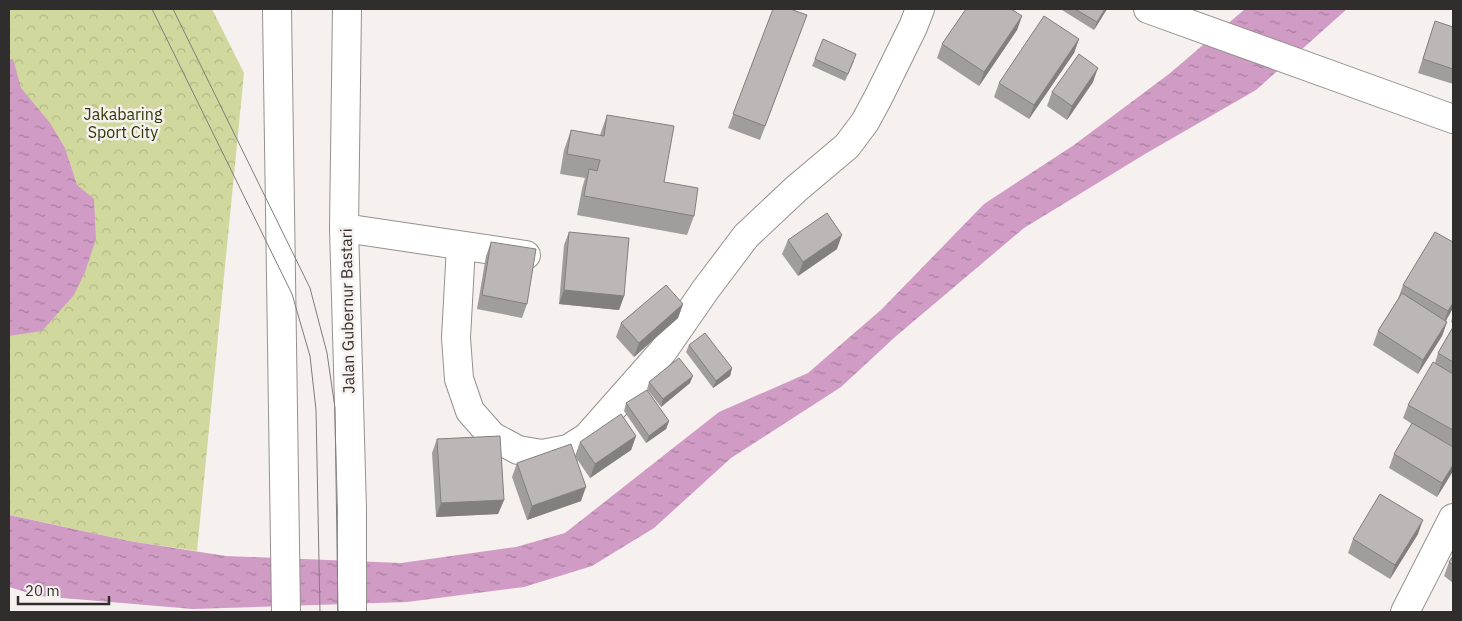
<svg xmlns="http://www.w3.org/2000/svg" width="1462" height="621" viewBox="0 0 1462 621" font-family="'IBM Plex Sans',sans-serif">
<defs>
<pattern id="park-crowns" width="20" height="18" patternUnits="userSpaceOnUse" patternTransform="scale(1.25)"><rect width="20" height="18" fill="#d0d89e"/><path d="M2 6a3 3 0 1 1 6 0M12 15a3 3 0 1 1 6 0" fill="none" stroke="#b3ba88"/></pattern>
<pattern id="water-ripples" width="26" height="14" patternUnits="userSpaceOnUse" patternTransform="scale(1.25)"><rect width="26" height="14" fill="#d09bc4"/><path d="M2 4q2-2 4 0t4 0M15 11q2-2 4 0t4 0" fill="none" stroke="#a97fa0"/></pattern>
</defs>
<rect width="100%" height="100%" fill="#f6f0ee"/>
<!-- park -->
<path fill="url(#park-crowns)" d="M 9,9 L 212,9 L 244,73 L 197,551 L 129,541 L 9,515 Z"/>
<!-- water -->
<g fill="url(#water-ripples)">
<path d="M 1245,9 L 1347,9 L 1256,90 L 1145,154 L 1024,228 L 895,337 L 841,387 L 731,458 L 654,528 L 592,566 L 524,587 L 407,602 L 193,609 L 39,596 L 9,587 L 9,515 L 129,541 L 226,556 L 401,563 L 516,547 L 565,533 L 719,412 L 808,373 L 882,309 L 984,204 L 1074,145 L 1169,74 Z"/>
<path d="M 13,59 L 21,88 L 50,123 L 65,148 L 77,185 L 94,199 L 96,239 L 85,272 L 74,295 L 42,331 L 9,336 L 9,60 Z"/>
</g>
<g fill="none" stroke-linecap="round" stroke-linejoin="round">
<defs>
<g id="minor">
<path d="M 1148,9 L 1453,119"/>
<path d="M 344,228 L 526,255"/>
<path d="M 461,246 L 456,338 L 459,379 L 470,411 L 492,436 L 518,450 L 542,454 L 568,449 L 587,437 L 663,351 L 706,289 L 746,236 L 796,189 L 847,146 L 865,122 L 878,98 L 913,27 L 920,9"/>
<path d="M 1405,612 L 1453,518"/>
</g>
<g id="highway">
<path d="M 277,9 L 286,612"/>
<path d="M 347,9 L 344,228 L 352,509 L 352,612"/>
</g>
</defs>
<!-- minor casing -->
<use href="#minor" stroke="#96918e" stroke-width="30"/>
<!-- highway casing -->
<use href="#highway" stroke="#96918e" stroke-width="30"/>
<!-- minor -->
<use href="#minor" stroke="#fff" stroke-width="28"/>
<!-- highway -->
<use href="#highway" stroke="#fff" stroke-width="28"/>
<!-- tram -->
<g stroke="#817d7c" stroke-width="1">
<path d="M 152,9 L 292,294 L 310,356 L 316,410 L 320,612"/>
<path d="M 173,9 L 310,288 L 327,353 L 335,408 L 338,612"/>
</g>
</g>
<!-- wall -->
<g fill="#a29d9d">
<path d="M 773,9 L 807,15 L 760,140 L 728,128 Z"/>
<path d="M 1062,9 L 1107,9 L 1094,30 L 1062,10 Z"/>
<path d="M 1022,16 L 1017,30 L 979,86 L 937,58 L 942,44 Z"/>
<path d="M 1435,21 L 1453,27 L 1453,84 L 1418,73 Z"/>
<path d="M 1079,39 L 1074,53 L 1029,119 L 994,97 L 999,83 Z"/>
<path d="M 815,59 L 854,61 L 845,81 L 812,66 Z"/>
<path d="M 1093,82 L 1067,120 L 1047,106 L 1052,92 Z"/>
<path d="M 607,115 L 664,182 L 694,216 L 687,235 L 577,215 L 582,189 L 585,178 L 560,174 L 564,150 L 571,130 L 600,135 Z"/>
<path d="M 569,232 L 624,296 L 619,310 L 559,304 L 564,245 Z"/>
<path d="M 788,240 L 837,249 L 798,276 L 782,254 Z"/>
<path d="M 491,242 L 527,304 L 522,318 L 477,309 L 486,256 Z"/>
<path d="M 1453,242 L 1453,308 L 1446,321 L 1447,322 L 1442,336 L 1418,374 L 1373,345 L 1378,331 L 1398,299 L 1403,285 Z"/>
<path d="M 683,304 L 678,318 L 634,357 L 616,337 L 621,323 Z"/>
<path d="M 1453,315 L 1453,323 L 1451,322 Z"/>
<path d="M 1453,327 L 1453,471 L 1437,497 L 1389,468 L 1394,454 L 1412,424 L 1403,418 L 1408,405 L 1435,363 L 1438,353 Z"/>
<path d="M 689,345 L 732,368 L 730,376 L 713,388 L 686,352 Z"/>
<path d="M 649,382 L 690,383 L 661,407 L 647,389 Z"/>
<path d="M 626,403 L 669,421 L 666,429 L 646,443 L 624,411 Z"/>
<path d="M 636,436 L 631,450 L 590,478 L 575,456 L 580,442 Z"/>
<path d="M 437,439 L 504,500 L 498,514 L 436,517 L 432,453 Z"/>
<path d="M 517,463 L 581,501 L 527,520 L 512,477 Z"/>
<path d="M 1418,534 L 1390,579 L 1348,553 L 1353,539 Z"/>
<path d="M 1453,556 L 1453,583 L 1444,576 L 1449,562 Z"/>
</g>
<!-- shaded-wall -->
<g fill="#847f7f">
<path d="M 1105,9 L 1107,9 L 1094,30 L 1097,22 Z"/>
<path d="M 1022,16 L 1017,30 L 979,86 L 984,72 Z"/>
<path d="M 1079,39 L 1074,53 L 1029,119 L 1034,105 Z"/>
<path d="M 1098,68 L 1093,82 L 1067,120 L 1072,106 Z"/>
<path d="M 842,235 L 837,249 L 798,276 L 803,262 Z"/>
<path d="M 564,290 L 624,296 L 619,310 L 559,304 Z"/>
<path d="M 1453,303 L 1453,308 L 1443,325 L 1448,311 Z"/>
<path d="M 683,304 L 678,318 L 634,357 L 639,343 Z"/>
<path d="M 1447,322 L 1442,336 L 1418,374 L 1423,360 Z"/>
<path d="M 732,368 L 730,376 L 713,388 L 716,381 Z"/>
<path d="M 693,376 L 690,383 L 661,407 L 663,399 Z"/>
<path d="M 669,421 L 666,429 L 646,443 L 649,436 Z"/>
<path d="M 636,436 L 631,450 L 590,478 L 595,464 Z"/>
<path d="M 1453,465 L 1453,471 L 1437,497 L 1442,483 Z"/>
<path d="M 586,487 L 581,501 L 527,520 L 532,506 Z"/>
<path d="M 504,500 L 498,514 L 436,517 L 441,503 Z"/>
<path d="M 1423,520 L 1418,534 L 1390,579 L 1395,565 Z"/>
</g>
<!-- building -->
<g fill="#bcb6b6" stroke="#847f7f">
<path d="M 773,9 L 790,9 L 807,15 L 765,126 L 733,114 Z"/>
<path d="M 966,9 L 1011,9 L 1022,16 L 984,72 L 942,44 Z"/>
<path d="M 1075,9 L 1105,9 L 1097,22 Z"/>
<path d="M 1044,16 L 1079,39 L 1034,105 L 999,83 Z"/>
<path d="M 1435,21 L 1453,27 L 1453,69 L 1423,59 Z"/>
<path d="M 823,39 L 856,54 L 848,74 L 815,59 Z"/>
<path d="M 1079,54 L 1098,68 L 1072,106 L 1052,92 Z"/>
<path d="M 607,115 L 674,126 L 664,182 L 698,188 L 694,216 L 584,196 L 589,169 L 597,171 L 600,160 L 567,154 L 571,130 L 604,136 Z"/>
<path d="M 827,213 L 842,235 L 803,262 L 788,240 Z"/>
<path d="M 569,232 L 629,238 L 624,296 L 564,290 Z"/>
<path d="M 1435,232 L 1453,242 L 1453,303 L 1448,311 L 1403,285 Z"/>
<path d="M 491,242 L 536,249 L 527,304 L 482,295 Z"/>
<path d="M 666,285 L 683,304 L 639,343 L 621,323 Z"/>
<path d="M 1402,293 L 1447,322 L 1423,360 L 1378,331 Z"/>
<path d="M 1453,327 L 1453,362 L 1438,353 Z"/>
<path d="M 705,333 L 732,368 L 716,381 L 689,345 Z"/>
<path d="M 679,358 L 693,376 L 663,399 L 649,382 Z"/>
<path d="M 1433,362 L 1453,374 L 1453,430 L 1408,405 Z"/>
<path d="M 647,390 L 669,421 L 649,436 L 626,403 Z"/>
<path d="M 621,414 L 636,436 L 595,464 L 580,442 Z"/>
<path d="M 1412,423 L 1453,447 L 1453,465 L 1442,483 L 1394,454 Z"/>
<path d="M 500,436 L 504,500 L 441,503 L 437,439 Z"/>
<path d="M 571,444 L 586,487 L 532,506 L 517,463 Z"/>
<path d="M 1380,494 L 1423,520 L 1395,565 L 1353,539 Z"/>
<path d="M 1453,556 L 1453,565 L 1449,562 Z"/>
</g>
<g text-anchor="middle" stroke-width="5" stroke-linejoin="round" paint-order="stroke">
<!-- park labels -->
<g font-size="16" fill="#333706" stroke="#f6f0ee">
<text x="123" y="120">Jakabaring<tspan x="123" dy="18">Sport City</tspan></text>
</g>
<!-- street labels -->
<g font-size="16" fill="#302e2d" stroke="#f6f0ee">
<text transform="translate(347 311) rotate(-91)" y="6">Jalan Gubernur Bastari</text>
</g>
</g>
<!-- border -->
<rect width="1462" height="621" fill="none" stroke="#302e2d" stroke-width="20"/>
<!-- scale -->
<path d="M18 596v8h91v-8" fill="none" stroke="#302e2d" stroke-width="2.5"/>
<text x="25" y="596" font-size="15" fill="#302e2d" stroke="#f6f0ee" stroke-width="4" paint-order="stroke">20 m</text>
</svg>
